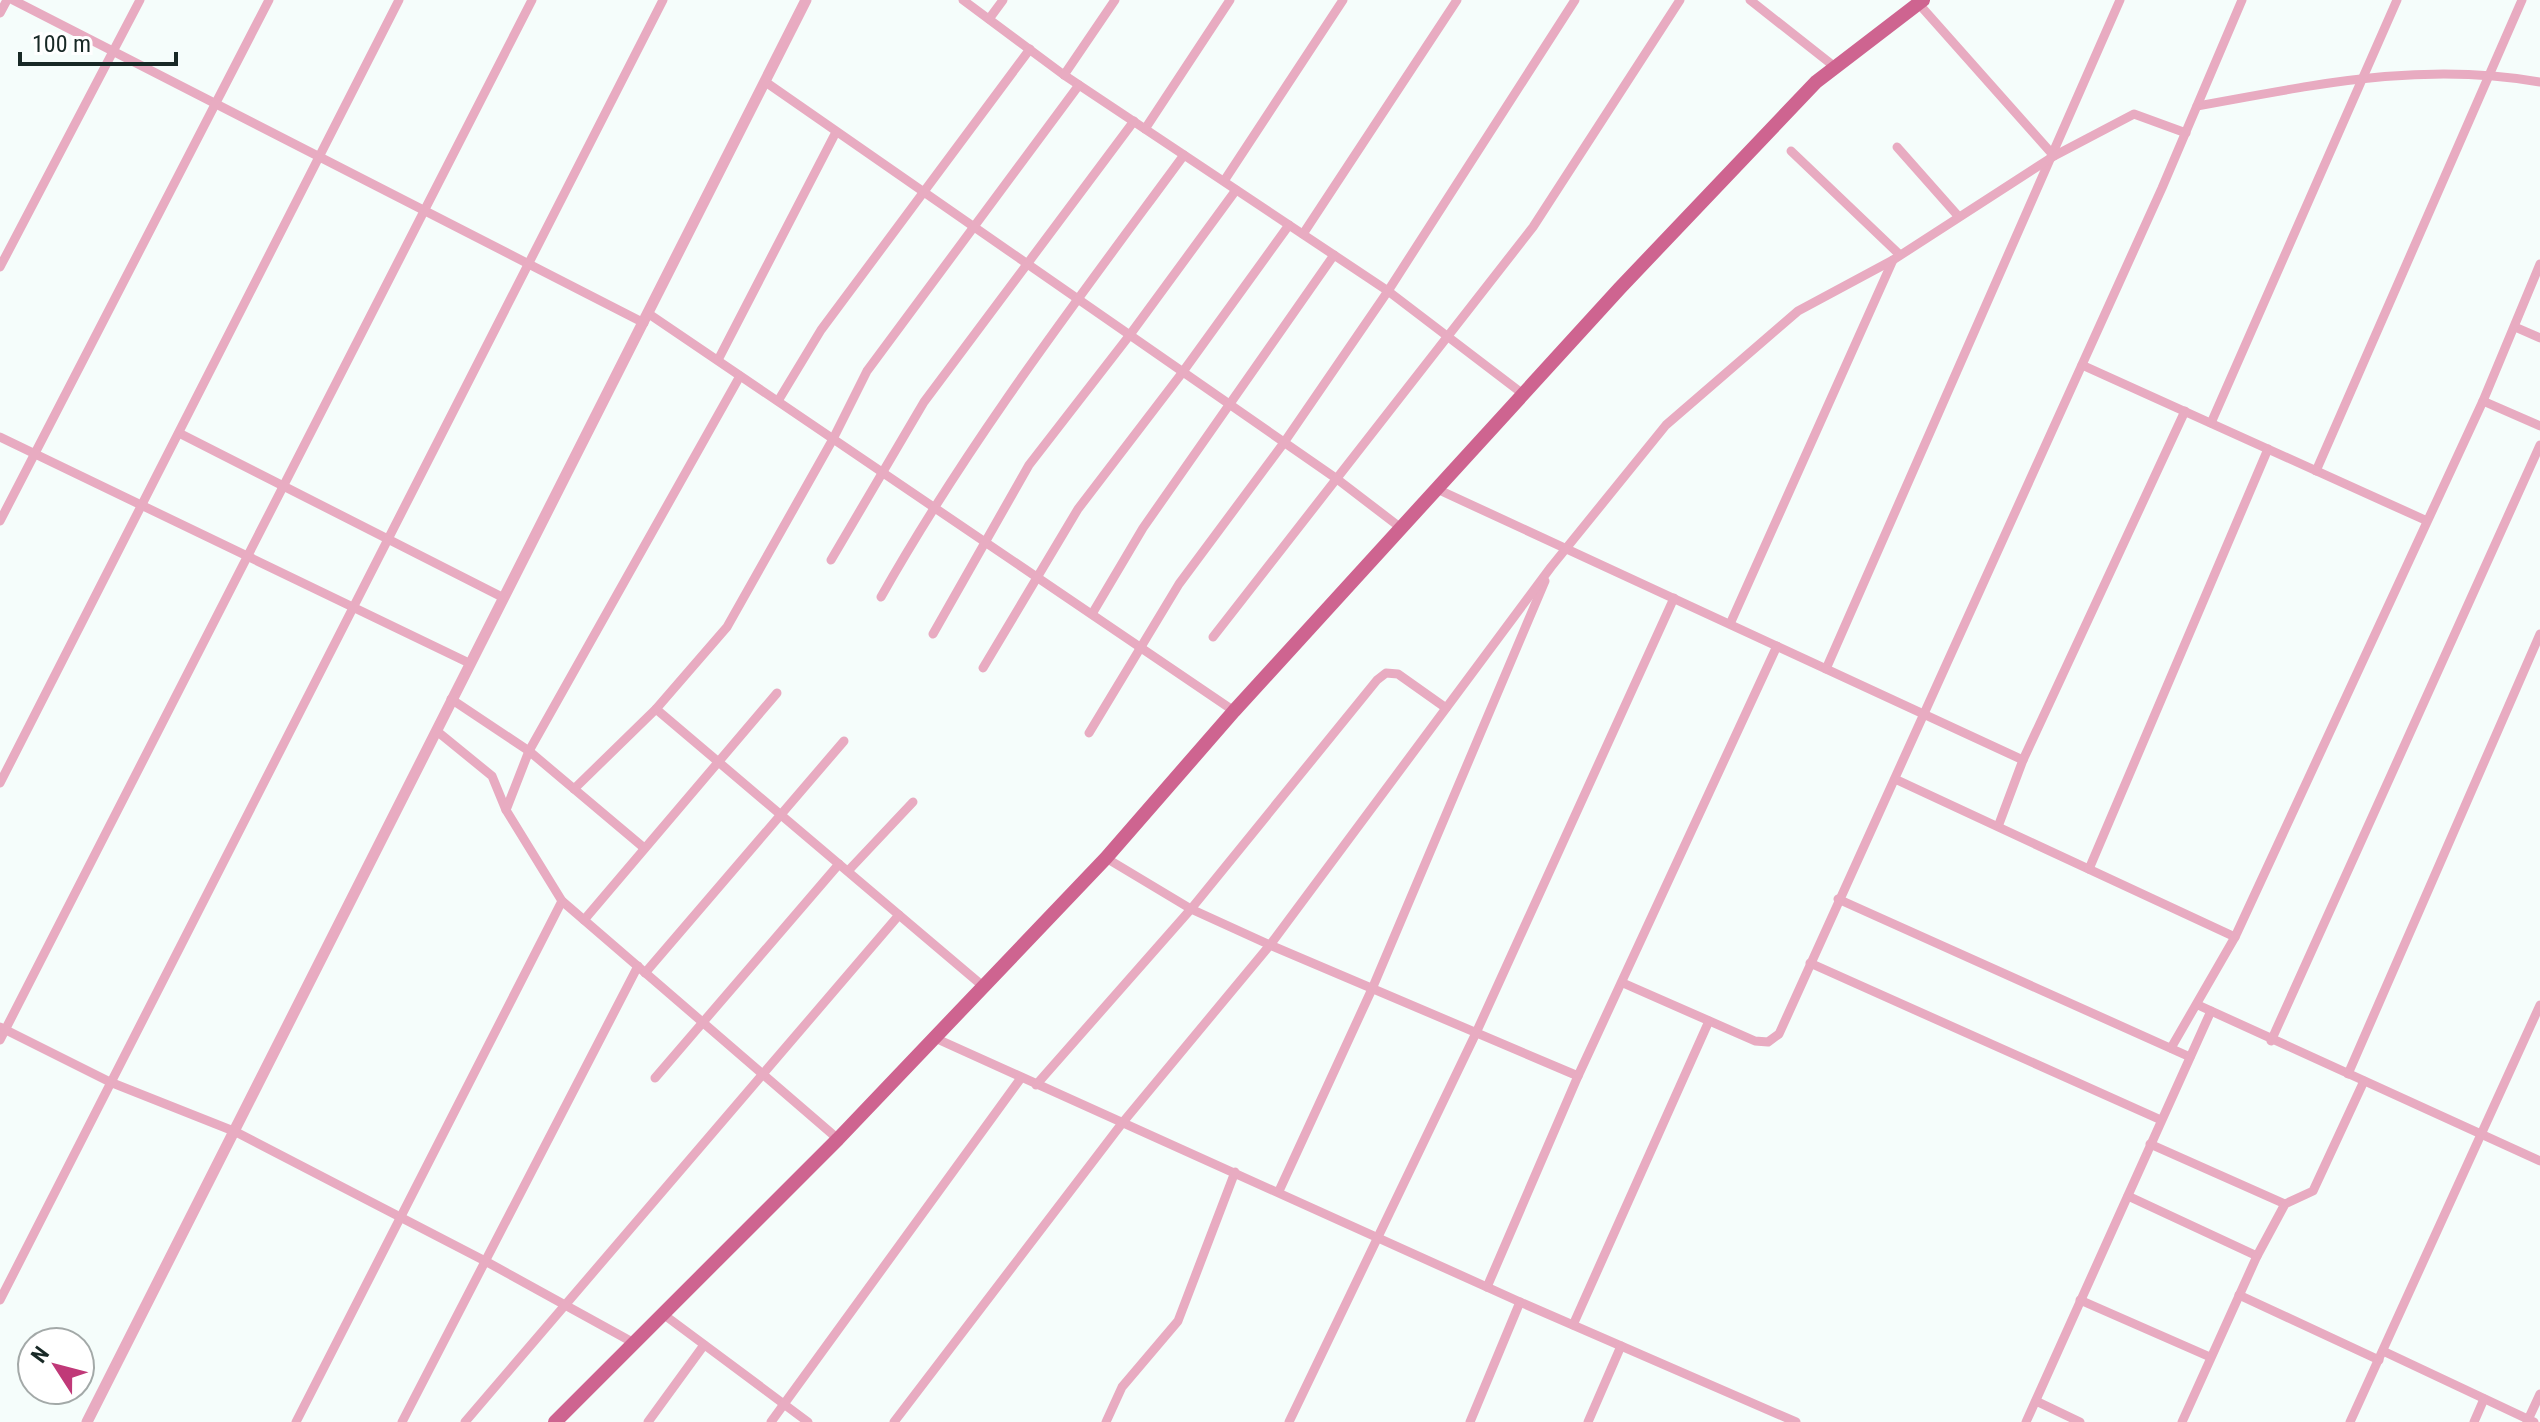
<svg xmlns="http://www.w3.org/2000/svg" width="2540" height="1422" viewBox="0 0 2540 1422" font-family="'Roboto Condensed',sans-serif">
<rect width="100%" height="100%" fill="#f5fdfb"/>
<g fill="none" stroke-linecap="round" stroke-linejoin="round">
<!-- minor -->
<g stroke="#e8abc1" stroke-width="9">
<path d="M 13,0 L 644,323"/>
<path d="M 963,0 L 1064,75 L 1388,291 L 1523,394"/>
<path d="M 1750,0 L 1835,67"/>
<path d="M 1918,3 L 2054,156"/>
<path d="M 0,13 L 7,0"/>
<path d="M 989,19 L 1003,0"/>
<path d="M 1064,75 L 1115,0"/>
<path d="M 767,83 L 1337,479 L 1401,528"/>
<path d="M 2197,106 C 2315,85 2420,61 2540,82"/>
<path d="M 1145,129 L 1230,0"/>
<path d="M 1897,147 L 1959,217"/>
<path d="M 1791,151 L 1900,255"/>
<path d="M 1224,181 L 1343,0"/>
<path d="M 1303,234 L 1457,0"/>
<path d="M 0,267 L 140,0"/>
<path d="M 649,314 L 1234,711"/>
<path d="M 2515,327 L 2540,338"/>
<path d="M 718,360 L 836,132"/>
<path d="M 2082,365 L 2425,520"/>
<path d="M 778,401 L 821,330 L 1030,49"/>
<path d="M 2483,401 L 2540,426"/>
<path d="M 2211,423 L 2397,0"/>
<path d="M 179,433 L 502,597"/>
<path d="M 0,437 L 469,663"/>
<path d="M 2316,471 L 2522,0"/>
<path d="M 1437,489 L 2023,760"/>
<path d="M 0,521 L 269,0"/>
<path d="M 831,560 L 924,402 L 1134,121"/>
<path d="M 881,597 C 969,441 1078,299 1184,155"/>
<path d="M 1092,614 L 1143,528 L 1334,255"/>
<path d="M 1730,624 L 1893,260"/>
<path d="M 933,634 L 1029,465 L 1129,336 L 1236,190"/>
<path d="M 1213,637 L 1533,227 L 1680,0"/>
<path d="M 983,668 L 1078,509 L 1182,373 L 1289,225"/>
<path d="M 1826,669 L 2120,0"/>
<path d="M 451,699 L 529,751 L 643,847"/>
<path d="M 656,709 L 984,987"/>
<path d="M 438,732 L 492,776 L 506,810 L 562,901 L 838,1139"/>
<path d="M 1089,733 L 1179,584 L 1283,444 L 1388,291 L 1575,0"/>
<path d="M 1895,779 L 2235,937"/>
<path d="M 0,783 L 399,0"/>
<path d="M 574,789 L 656,709 L 727,627 L 833,439 L 867,371 L 1079,85"/>
<path d="M 506,810 L 529,751 L 740,376"/>
<path d="M 1999,824 L 2023,760 L 2185,411"/>
<path d="M 1106,858 L 1191,909 L 1270,945 L 1578,1076"/>
<path d="M 2089,869 L 2268,449"/>
<path d="M 848,871 L 913,802"/>
<path d="M 1838,899 L 2190,1057"/>
<path d="M 584,920 L 777,693"/>
<path d="M 1810,963 L 2161,1120"/>
<path d="M 645,973 L 844,741"/>
<path d="M 1623,983 L 1755,1041 L 1768,1042 L 1779,1034 L 2162,188 L 2242,0"/>
<path d="M 2198,1005 L 2540,1161"/>
<path d="M 0,1027 L 110,1082 L 236,1132 L 487,1262 L 634,1343"/>
<path d="M 935,1038 L 1520,1302 L 1796,1422"/>
<path d="M 0,1040 L 532,0"/>
<path d="M 2271,1041 L 2540,445"/>
<path d="M 2171,1048 L 2235,937 L 2483,401 L 2540,264"/>
<path d="M 2348,1074 L 2540,634"/>
<path d="M 655,1078 L 839,864"/>
<path d="M 1036,1085 L 1191,909 L 1377,680 L 1386,673 L 1398,674 L 1446,708"/>
<path d="M 2150,1144 L 2285,1204"/>
<path d="M 1279,1191 L 1372,989 L 1545,581"/>
<path d="M 2128,1196 L 2257,1256"/>
<path d="M 1487,1287 L 1578,1076 L 1777,646"/>
<path d="M 2239,1295 L 2379,1360"/>
<path d="M 0,1300 L 663,0"/>
<path d="M 2080,1300 L 2210,1357"/>
<path d="M 663,1314 L 808,1422"/>
<path d="M 1573,1325 L 1709,1021"/>
<path d="M 2383,1351 L 2534,1422"/>
<path d="M 2036,1401 L 2080,1422"/>
<path d="M 296,1422 L 562,901"/>
<path d="M 402,1422 L 638,966"/>
<path d="M 465,1422 L 899,915"/>
<path d="M 648,1422 L 704,1345"/>
<path d="M 771,1422 L 1021,1078"/>
<path d="M 894,1422 L 1123,1122 L 1270,945 L 1551,567 L 1666,425 L 1798,311 L 1893,260 L 2054,156 L 2134,114 L 2186,133"/>
<path d="M 1106,1422 L 1122,1387 L 1178,1321 L 1235,1172"/>
<path d="M 1289,1422 L 1476,1033 L 1674,598"/>
<path d="M 1470,1422 L 1520,1302"/>
<path d="M 1588,1422 L 1621,1346"/>
<path d="M 2026,1422 L 2211,1011"/>
<path d="M 2182,1422 L 2257,1256 L 2285,1204 L 2313,1191 L 2364,1081"/>
<path d="M 2350,1422 L 2540,1005"/>
<path d="M 2474,1422 L 2484,1399"/>
<path d="M 2527,1422 L 2540,1394"/>
</g>
<!-- tertiary -->
<path stroke="#e8abc1" stroke-width="11" d="M 87,1422 L 806,0"/>
<!-- primary -->
<path stroke="#ce6490" stroke-width="14" d="M 555,1422 L 838,1139 L 1106,858 L 1234,711 L 1620,288 L 1816,82 L 1923,0"/>
</g>
<!-- north arrow -->
<g transform="translate(56 1366) rotate(306)"><circle r="38" fill="#ffffff" stroke="#a3a9a8" stroke-width="2"/>
<path d="M0-6L14 30L0 20L-14 30Z" fill="#c03978"/>
<text y="-12" font-size="22" font-weight="bold" text-anchor="middle" fill="#182926">N</text>
</g>
<!-- scale -->
<path d="M20 52v12h156v-12" fill="none" stroke="#182926" stroke-width="4"/>
<text x="32" y="52" font-size="24" fill="#182926" stroke="#ffffff" stroke-width="6" paint-order="stroke">100 m</text>
</svg>
